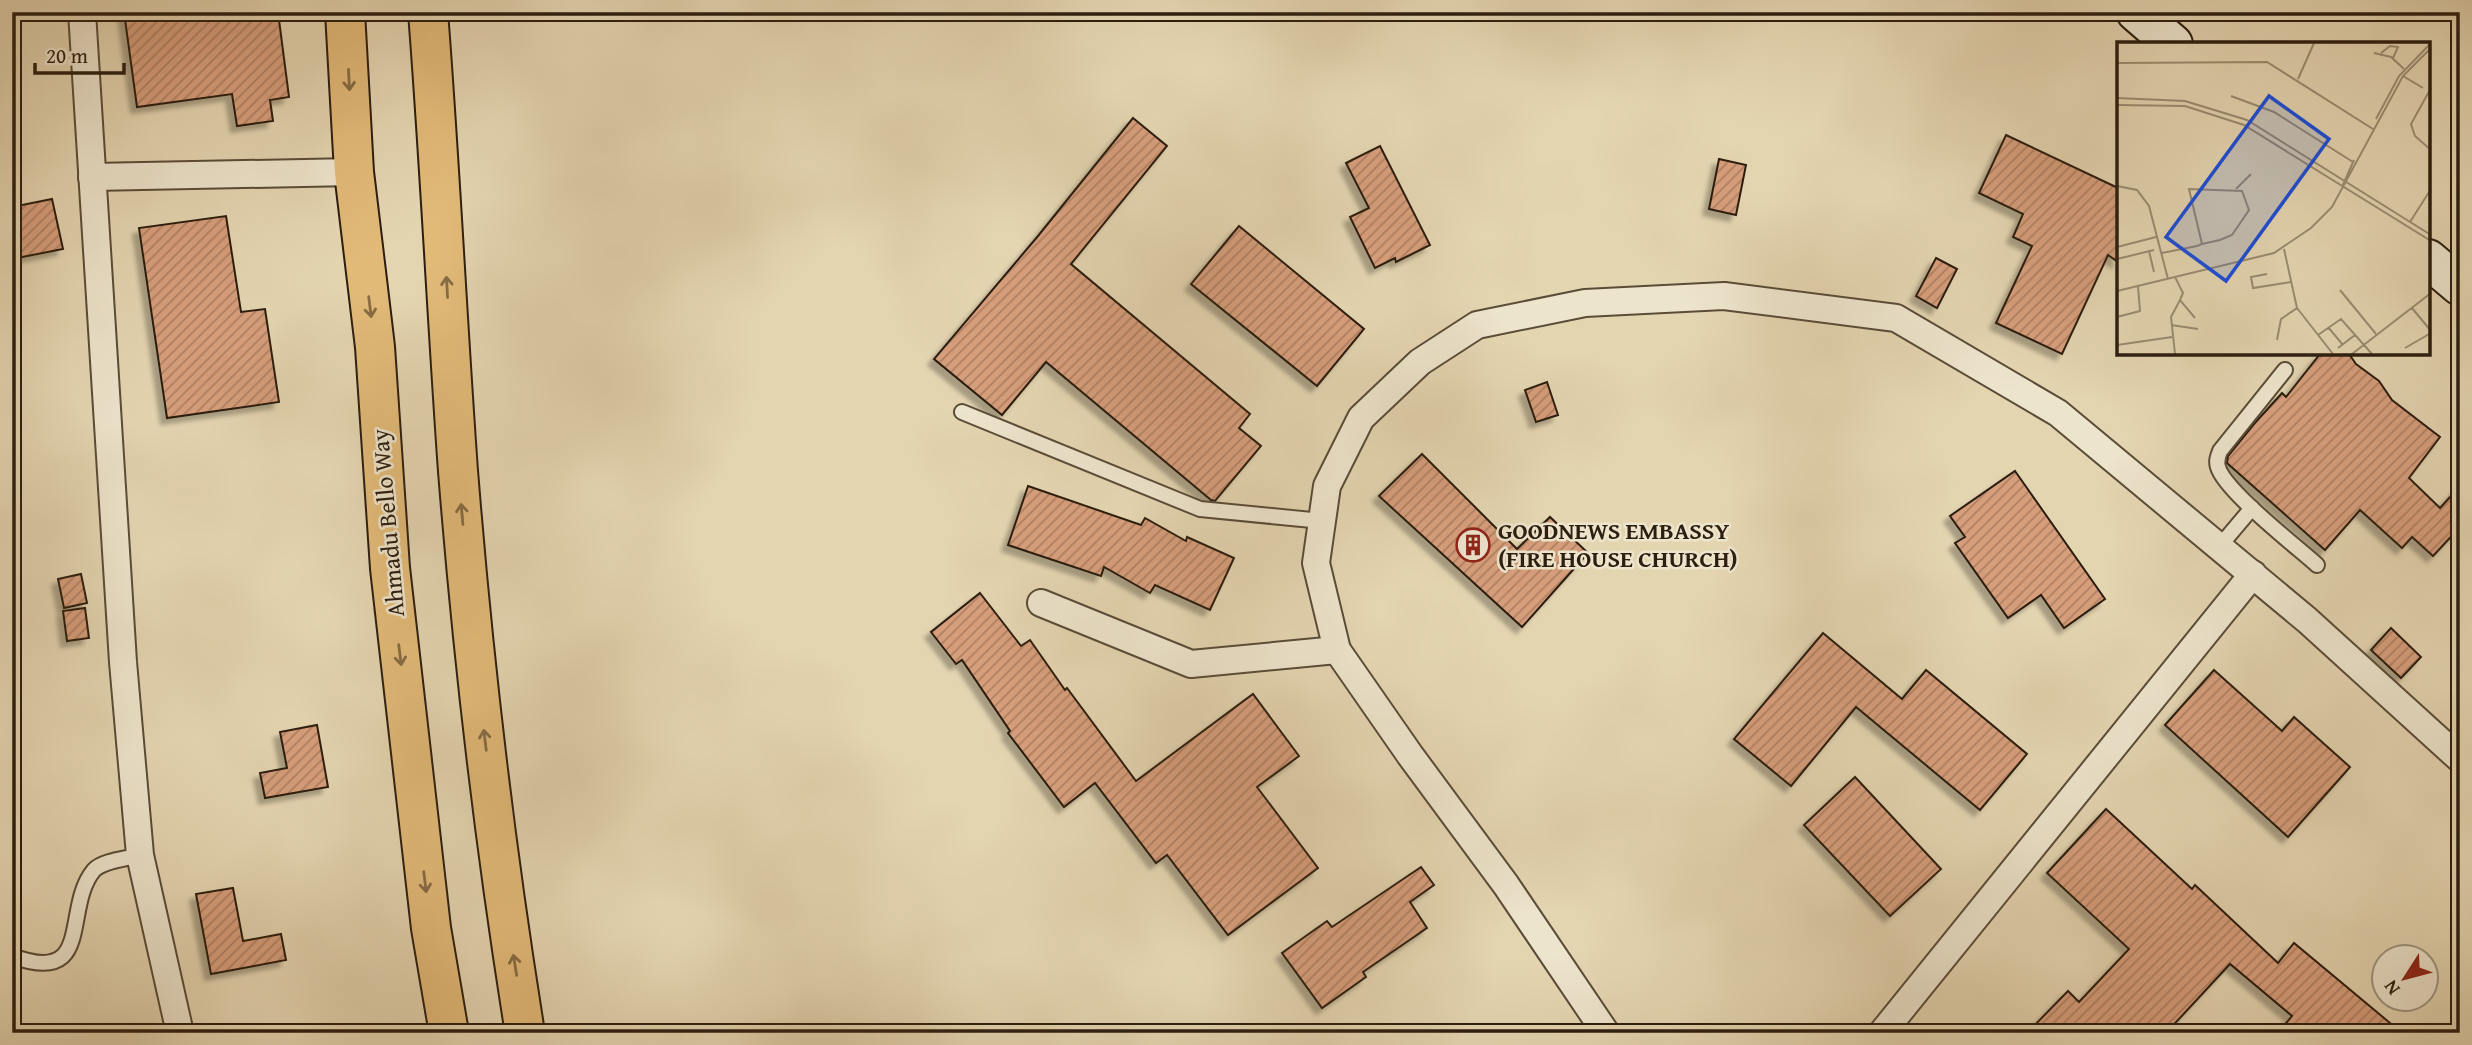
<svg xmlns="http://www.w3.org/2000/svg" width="2472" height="1045" viewBox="0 0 2472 1045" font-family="'Gentium Book Plus',serif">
<defs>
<pattern id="building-hatch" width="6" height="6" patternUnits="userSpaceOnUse" patternTransform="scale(1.75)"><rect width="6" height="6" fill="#d79e7b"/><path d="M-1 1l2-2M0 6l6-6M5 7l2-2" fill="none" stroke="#af8063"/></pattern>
<filter id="shadow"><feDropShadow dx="-6" dy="6" stdDeviation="2" flood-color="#0004"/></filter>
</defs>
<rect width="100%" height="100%" fill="#e4d5b1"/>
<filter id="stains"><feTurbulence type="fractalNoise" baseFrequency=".00286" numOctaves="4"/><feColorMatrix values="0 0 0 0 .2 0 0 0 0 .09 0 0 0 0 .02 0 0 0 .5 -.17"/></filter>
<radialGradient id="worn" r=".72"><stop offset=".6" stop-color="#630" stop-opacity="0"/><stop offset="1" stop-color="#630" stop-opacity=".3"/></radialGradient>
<!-- building -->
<g fill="url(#building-hatch)" stroke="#2c1e10" stroke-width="2" filter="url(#shadow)">
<path d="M 124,12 L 278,12 L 289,97 L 270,100 L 273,121 L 237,126 L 232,94 L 137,107 Z"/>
<path d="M 1133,118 L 1167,146 L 1071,264 L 1250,414 L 1239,428 L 1261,446 L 1215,501 L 1211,500 L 1046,362 L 1002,415 L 934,359 L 1038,236 Z"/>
<path d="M 2006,135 L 2118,188 L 2118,262 L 2108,255 L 2062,354 L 1996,323 L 2032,246 L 2013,237 L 2023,214 L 1979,193 Z"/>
<path d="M 1380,146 L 1430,245 L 1396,262 L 1395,258 L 1375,268 L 1350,217 L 1369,208 L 1346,163 Z"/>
<path d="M 1719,159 L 1746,165 L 1736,215 L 1709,209 Z"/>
<path d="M 52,199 L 63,249 L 12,259 L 12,207 Z"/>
<path d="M 226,216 L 241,312 L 265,309 L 279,402 L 167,418 L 139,228 Z"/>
<path d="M 1239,226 L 1364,329 L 1317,386 L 1191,284 Z"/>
<path d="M 1936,258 L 1957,269 L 1937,308 L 1916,296 Z"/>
<path d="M 2320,354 L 2349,354 L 2356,364 L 2379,381 L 2392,400 L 2440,437 L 2409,478 L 2440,508 L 2460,486 L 2460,527 L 2433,556 L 2412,537 L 2402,548 L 2360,510 L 2325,550 L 2227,463 L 2228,456 L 2254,424 L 2282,393 L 2286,397 Z"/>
<path d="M 1547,382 L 1558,415 L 1536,422 L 1525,390 Z"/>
<path d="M 1422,454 L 1517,549 L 1550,517 L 1588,553 L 1522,627 L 1379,496 Z"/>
<path d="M 2015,471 L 2105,599 L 2064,628 L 2041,595 L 2008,618 L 1955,543 L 1965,537 L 1950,516 Z"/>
<path d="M 1028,486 L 1141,525 L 1145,518 L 1186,541 L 1187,537 L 1234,558 L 1210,610 L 1155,585 L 1150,593 L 1104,567 L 1101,576 L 1008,545 Z"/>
<path d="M 81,574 L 87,603 L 64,608 L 58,579 Z"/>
<path d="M 980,593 L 1021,646 L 1030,640 L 1065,690 L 1067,688 L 1136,781 L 1253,694 L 1299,756 L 1257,787 L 1318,868 L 1228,935 L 1167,855 L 1156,863 L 1095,783 L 1064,807 L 1008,733 L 1010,731 L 962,660 L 956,664 L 931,632 Z"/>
<path d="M 85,608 L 89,638 L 67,641 L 63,611 Z"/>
<path d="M 2391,628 L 2421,657 L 2401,678 L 2371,650 Z"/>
<path d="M 1823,633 L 1902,699 L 1926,670 L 2027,754 L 1980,810 L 1856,707 L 1791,786 L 1734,739 Z"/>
<path d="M 2214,670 L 2282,731 L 2294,717 L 2350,767 L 2288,837 L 2165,725 Z"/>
<path d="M 317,725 L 328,787 L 265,798 L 260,773 L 287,768 L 280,732 Z"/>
<path d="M 1855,777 L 1941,869 L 1890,916 L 1804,825 Z"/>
<path d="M 2106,809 L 2192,889 L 2195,885 L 2278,963 L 2294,943 L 2402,1033 L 2278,1033 L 2292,1016 L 2230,964 L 2166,1033 L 2027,1033 L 2068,991 L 2079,1002 L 2129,949 L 2047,873 Z"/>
<path d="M 1421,867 L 1434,885 L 1410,902 L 1427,928 L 1363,972 L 1366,977 L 1322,1008 L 1282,953 L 1327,921 L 1332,927 Z"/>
<path d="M 233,888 L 243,941 L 281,934 L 286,960 L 211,974 L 196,894 Z"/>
</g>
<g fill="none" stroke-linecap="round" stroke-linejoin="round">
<defs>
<g id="lane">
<path d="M 2285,370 L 2220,451 C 2218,456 2216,461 2218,467 C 2224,490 2297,547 2317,565"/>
<path d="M 962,412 L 1200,509 L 1322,521"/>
<path d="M 2219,547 L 2252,508"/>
<path d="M 12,956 C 95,987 62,908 94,870 C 104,860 127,859 140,855"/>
</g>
<g id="street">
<path d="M 82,12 L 123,662 L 140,855 L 180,1033"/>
<path d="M 92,177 L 354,172"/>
<path d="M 1041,603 L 1191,664 L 1337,650"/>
<path d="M 1606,1033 L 1506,885 L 1410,755 L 1337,650 L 1316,563 L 1327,486 L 1361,418 L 1420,362 L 1477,325 L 1585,303 L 1724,296 L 1896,318 L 2058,413 L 2307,620 L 2460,759"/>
<path d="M 1882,1033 L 2253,574"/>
</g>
<g id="secondary">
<path d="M 2136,12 L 2173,44"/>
<path d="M 2428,259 L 2460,286"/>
</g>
<g id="primary">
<path d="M 345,12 L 354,172 L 375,347 L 390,568 L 431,928 L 449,1033"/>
<path d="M 428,12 C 440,165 447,318 458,471 C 473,659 495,847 525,1033"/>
</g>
</defs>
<!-- lane casing -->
<use href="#lane" stroke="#5a4c38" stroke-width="18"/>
<!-- street casing -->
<use href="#street" stroke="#5a4c38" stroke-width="30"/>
<!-- secondary casing -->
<use href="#secondary" stroke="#2c1e10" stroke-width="42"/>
<!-- primary casing -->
<use href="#primary" stroke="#2c1e10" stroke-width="42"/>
<!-- lane -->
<use href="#lane" stroke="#ede4cc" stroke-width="14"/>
<!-- street -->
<use href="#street" stroke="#ede4cc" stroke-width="26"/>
<!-- secondary -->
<use href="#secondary" stroke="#ede4cc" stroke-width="38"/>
<!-- primary -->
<use href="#primary" stroke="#e2ba78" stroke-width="38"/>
</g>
<!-- one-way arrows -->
<defs><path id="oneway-shaft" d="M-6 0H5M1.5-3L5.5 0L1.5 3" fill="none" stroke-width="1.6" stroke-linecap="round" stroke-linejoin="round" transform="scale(1.75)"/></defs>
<g stroke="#876c44">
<use href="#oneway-shaft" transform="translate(349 80) rotate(87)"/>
<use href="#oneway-shaft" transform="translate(447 287) rotate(-93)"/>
<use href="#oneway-shaft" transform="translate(370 307) rotate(83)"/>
<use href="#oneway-shaft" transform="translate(462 514) rotate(-95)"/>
<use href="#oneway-shaft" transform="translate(400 655) rotate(83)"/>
<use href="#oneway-shaft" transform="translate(485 740) rotate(-97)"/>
<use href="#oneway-shaft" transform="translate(425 882) rotate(83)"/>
<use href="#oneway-shaft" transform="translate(515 965) rotate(-99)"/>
</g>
<!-- icons -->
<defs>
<symbol id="building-ring" viewBox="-11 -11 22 22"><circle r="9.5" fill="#ede4cc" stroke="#8f2418" stroke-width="1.5"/><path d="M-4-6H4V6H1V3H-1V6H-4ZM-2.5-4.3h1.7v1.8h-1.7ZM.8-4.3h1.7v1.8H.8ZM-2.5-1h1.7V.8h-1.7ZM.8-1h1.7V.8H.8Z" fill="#8f2418"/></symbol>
</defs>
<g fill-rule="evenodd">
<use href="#building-ring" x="1454" y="526" width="38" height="38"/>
</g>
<g text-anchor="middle" stroke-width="5" stroke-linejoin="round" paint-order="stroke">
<!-- street labels -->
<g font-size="24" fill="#2c1e10" stroke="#ede4cc">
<text transform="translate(388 523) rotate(-95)" y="8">Ahmadu Bello Way</text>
</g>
<!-- poi labels -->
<g font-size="24" font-weight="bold" fill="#2c1e10" stroke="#ede4cc" text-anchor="start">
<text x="1498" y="539">GOODNEWS EMBASSY<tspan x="1498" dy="28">(FIRE HOUSE CHURCH)</tspan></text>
</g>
</g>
<!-- overview -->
<g transform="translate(2117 42)">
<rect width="313" height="313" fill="#e4d5b1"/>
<path fill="none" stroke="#9a8c71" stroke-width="2" d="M 257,11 L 274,15 L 287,27M 264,11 L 273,4 L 281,5 L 276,16M 0,21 L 150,20 L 256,87M 286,34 L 306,46M 181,37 L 197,1M 314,46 L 294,82 L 298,94 L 314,108M 114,54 L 157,70 L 236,120M 0,56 L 68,59 L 130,78 L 314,193M 0,63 L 68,64 L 127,83 L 314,199M 259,77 L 282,34 L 314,1M 0,144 L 20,148 L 32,164 L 51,237M 225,145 L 237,118M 119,147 L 134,132M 293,180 L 314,147M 0,205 L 39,195M 32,209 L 37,230M 45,211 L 80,204 L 85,202 L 103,198 L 115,193 L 132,168 L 125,149 L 72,147 L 85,202M 0,217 L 37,208M 150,232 L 134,235 L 136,246 L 174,240M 58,235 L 66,251 L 63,258M 223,248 L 259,292M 0,249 L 157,211 L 194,186 L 215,165 L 286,34 L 314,6M 180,266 L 216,312M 295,266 L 314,289M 0,275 L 23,269 L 21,244M 54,283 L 81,287M 211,285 L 226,303M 201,293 L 224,277 L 255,312M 160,298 L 164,277 L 180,266 L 167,207M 0,303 L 55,295M 221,306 L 238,293M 288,306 L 314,291M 58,312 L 54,275 L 63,258 L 78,276M 235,312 L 314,251"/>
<path fill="#1d4ed8" fill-opacity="0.15" stroke="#1d4ed8" stroke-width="3.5" d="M 152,54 L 212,97 L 109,239 L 49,195 Z"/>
<rect width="313" height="313" fill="none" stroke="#2c1e10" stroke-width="3.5"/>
</g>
<!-- margin -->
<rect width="2472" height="1045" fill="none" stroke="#e4d5b1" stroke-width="42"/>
<rect x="14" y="14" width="2444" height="1017" fill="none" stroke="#2c1e10" stroke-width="3.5"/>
<rect x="21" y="21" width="2430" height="1003" fill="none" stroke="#2c1e10" stroke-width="2"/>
<!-- north arrow -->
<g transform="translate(2405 978) rotate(234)"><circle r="33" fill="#ede4cc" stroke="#a09581" stroke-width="2"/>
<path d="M0-5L12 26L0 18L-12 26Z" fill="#8f2418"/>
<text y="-10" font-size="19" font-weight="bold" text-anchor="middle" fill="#2c1e10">N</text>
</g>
<!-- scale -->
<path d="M35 63v10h89v-10" fill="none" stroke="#2c1e10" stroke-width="3.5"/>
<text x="46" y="63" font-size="21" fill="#2c1e10" stroke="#ede4cc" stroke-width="5" paint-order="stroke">20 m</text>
<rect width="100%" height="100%" filter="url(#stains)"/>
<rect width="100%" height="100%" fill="url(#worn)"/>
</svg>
